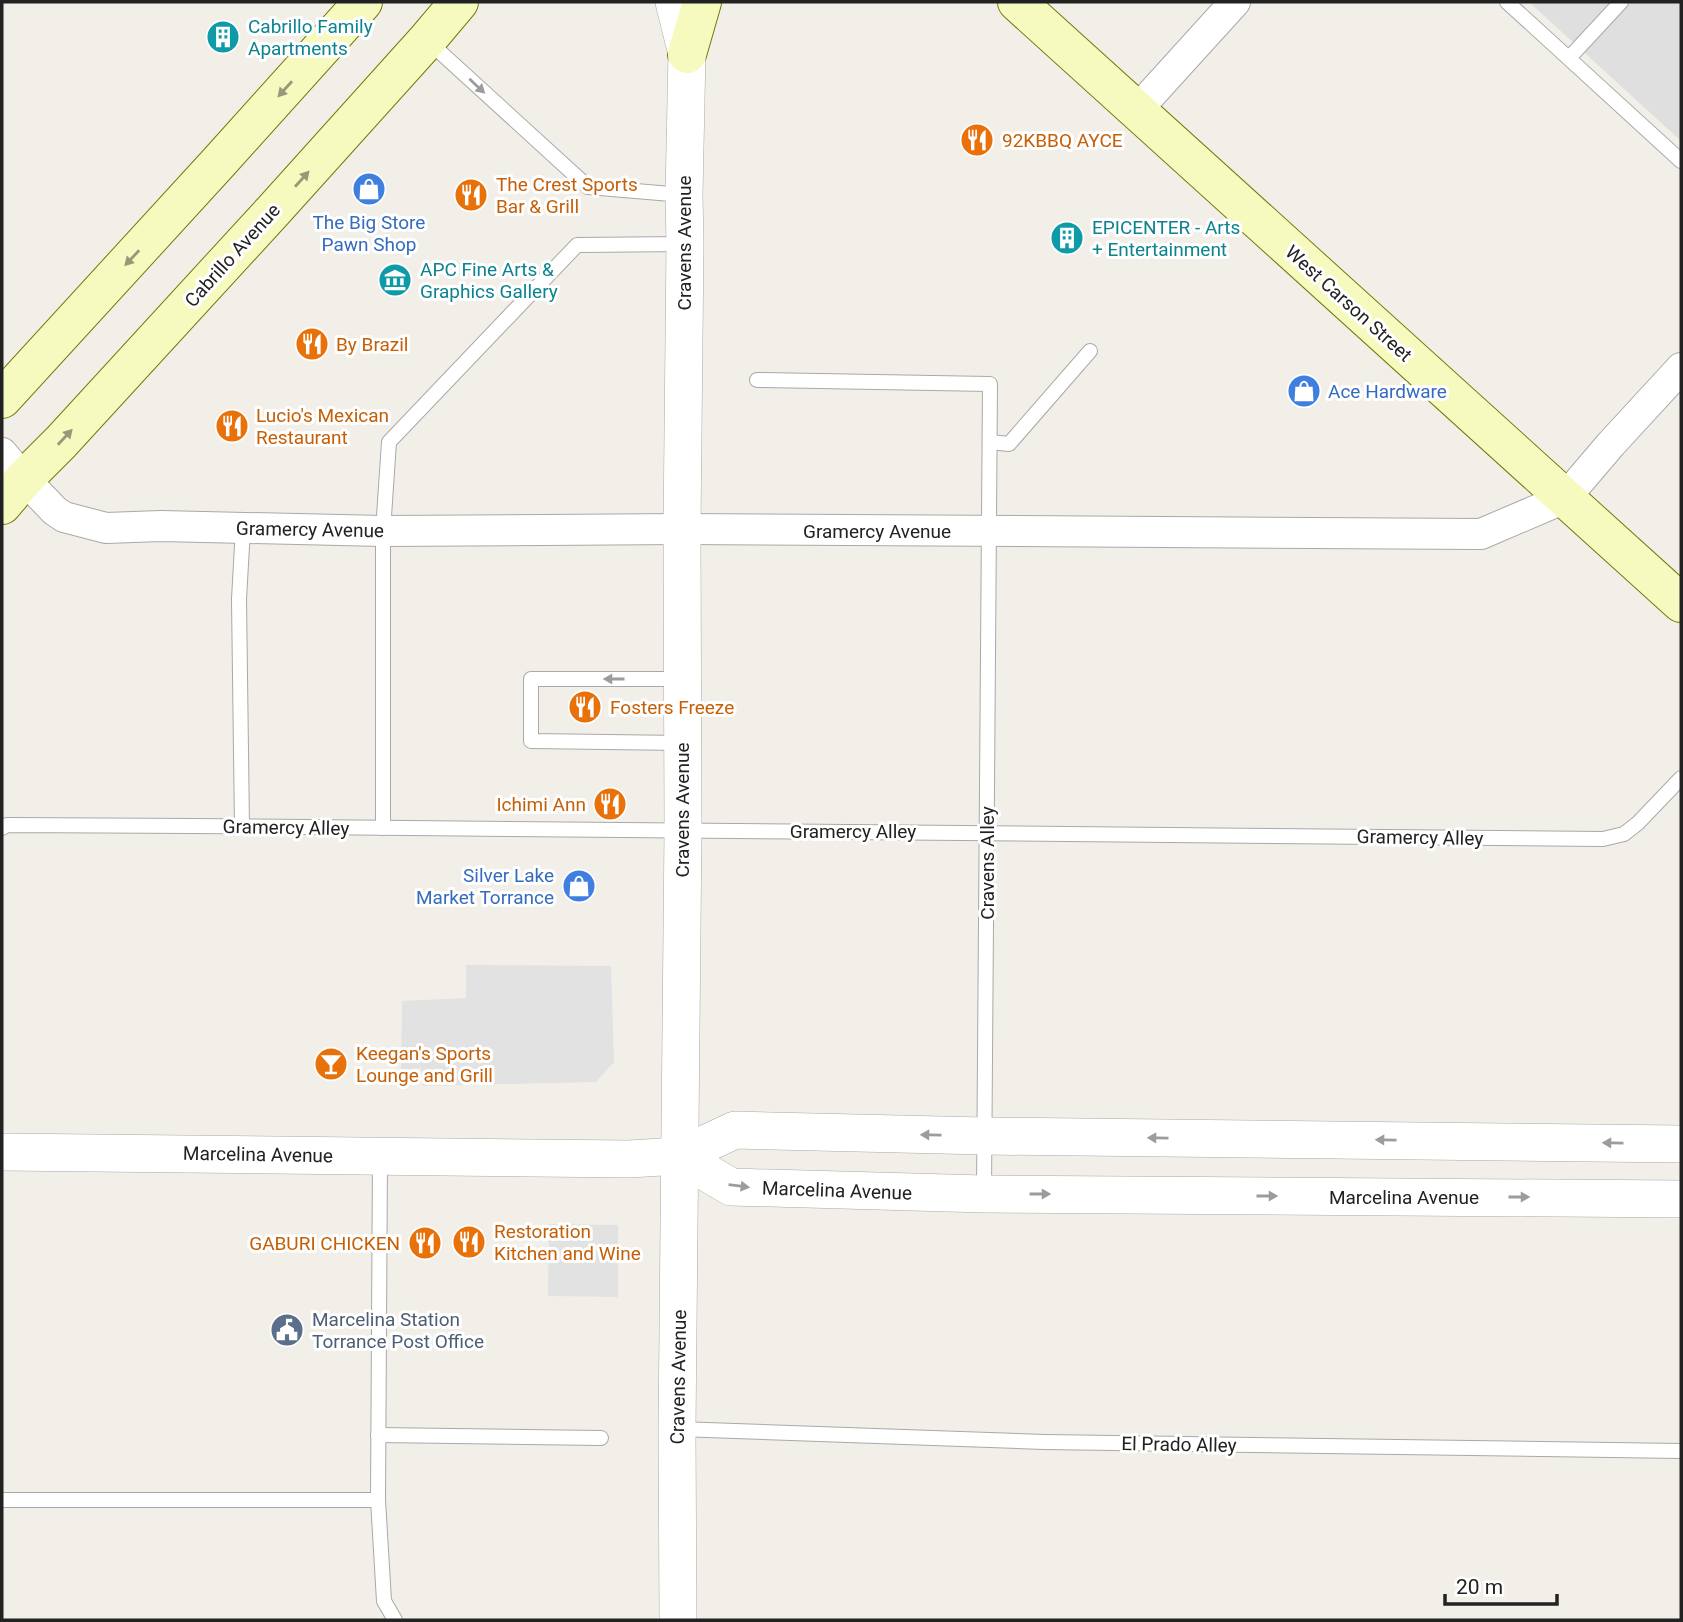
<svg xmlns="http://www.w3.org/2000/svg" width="1683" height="1622" viewBox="0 0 1683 1622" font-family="Roboto,sans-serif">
<rect width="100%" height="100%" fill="#f2efe9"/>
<!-- residential -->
<path fill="#e0dfdf" d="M 1529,2 L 1681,2 L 1681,141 Z"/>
<!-- parking -->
<g fill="#e2e2e2">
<path d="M 466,965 L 611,966 L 614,1062 L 596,1082 L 423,1086 L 421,1068 L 401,1070 L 402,1001 L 466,998 Z"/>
<path d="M 549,1224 L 618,1225 L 618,1297 L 548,1296 Z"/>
</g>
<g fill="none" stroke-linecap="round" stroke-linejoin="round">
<defs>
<g id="service">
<path d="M 1507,2 L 1681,161"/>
<path d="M 428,41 L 588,187 L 683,195"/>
<path d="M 1569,58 L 1621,2"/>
<path d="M 757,380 L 990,384 L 984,1192"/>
<path d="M 990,442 L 1009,444 L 1090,351"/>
<path d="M 681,679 L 531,679 L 531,741 L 682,743"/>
<path d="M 242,827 L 239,599 L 243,528"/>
<path d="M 2,828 L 7,825 L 194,826 L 1603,839 L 1624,834 L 1638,823 L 1681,778"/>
<path d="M 383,828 L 383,531 L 389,442 L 577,245 L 684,244"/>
<path d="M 678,1429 L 1044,1442 L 1681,1451"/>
<path d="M 378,1435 L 601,1438"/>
<path d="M 2,1500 L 378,1500 L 380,1156"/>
<path d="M 378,1500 L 384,1601 L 395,1620"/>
</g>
<g id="minor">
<path d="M 1136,111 L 1235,2"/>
<path d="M 2,453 L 24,479 L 55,511 L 64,517 L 106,528 L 161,526 L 383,531 L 682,529 L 1481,534 L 1565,498 L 1611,444 L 1681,368"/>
</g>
<g id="tertiary">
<path d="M 674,2 L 687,54 L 684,195 L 685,244 L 682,529 L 683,830 L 677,1429 L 678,1620"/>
<path d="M 2,1152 L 629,1159 L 679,1156 L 731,1187 L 984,1194 L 1681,1199"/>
<path d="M 679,1156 L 735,1130 L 984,1136 L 1681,1144"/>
</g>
<g id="secondary">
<path d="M 1017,2 L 1681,603"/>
<path d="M 687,54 L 702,2"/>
<path d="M 2,399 L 219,162 L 363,2"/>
<path d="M 2,505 L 24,479 L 61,442 L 273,211 L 427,40 L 459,2"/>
</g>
</defs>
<!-- service casing -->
<use href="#service" stroke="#a9a9a9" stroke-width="16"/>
<!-- minor casing -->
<use href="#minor" stroke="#a9a9a9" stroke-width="32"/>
<!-- tertiary casing -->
<use href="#tertiary" stroke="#a9a9a9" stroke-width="38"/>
<!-- secondary casing -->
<use href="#secondary" stroke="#707d05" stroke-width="40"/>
<!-- service -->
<use href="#service" stroke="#fff" stroke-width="14"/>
<!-- minor -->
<use href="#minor" stroke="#fff" stroke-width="30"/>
<!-- tertiary -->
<use href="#tertiary" stroke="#fff" stroke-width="37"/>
<!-- secondary -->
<use href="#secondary" stroke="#f7fabf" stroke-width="38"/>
</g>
<!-- one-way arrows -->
<defs><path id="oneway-solid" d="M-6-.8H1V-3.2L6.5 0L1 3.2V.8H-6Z" transform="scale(1.75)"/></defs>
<g fill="#9c9c9c">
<use href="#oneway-solid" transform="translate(477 86) rotate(43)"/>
<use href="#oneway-solid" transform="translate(614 679) rotate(180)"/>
<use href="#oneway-solid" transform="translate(931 1135) rotate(-179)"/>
<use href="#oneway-solid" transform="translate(1158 1138) rotate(-179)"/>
<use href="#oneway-solid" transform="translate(1386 1140) rotate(-179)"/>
<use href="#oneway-solid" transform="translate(1613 1143) rotate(-179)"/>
<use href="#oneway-solid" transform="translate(739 1186) rotate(7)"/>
<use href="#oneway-solid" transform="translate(1040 1194)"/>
<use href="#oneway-solid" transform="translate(1267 1196)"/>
<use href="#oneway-solid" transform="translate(1519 1197)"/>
</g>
<g fill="#979978">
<use href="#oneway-solid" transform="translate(285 89) rotate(132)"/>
<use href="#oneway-solid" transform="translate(302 179) rotate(-48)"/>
<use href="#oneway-solid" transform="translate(132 258) rotate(133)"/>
<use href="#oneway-solid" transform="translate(65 437) rotate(-47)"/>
</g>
<!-- icons -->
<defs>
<symbol id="building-disc" viewBox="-11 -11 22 22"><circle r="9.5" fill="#0f9aa8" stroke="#fff"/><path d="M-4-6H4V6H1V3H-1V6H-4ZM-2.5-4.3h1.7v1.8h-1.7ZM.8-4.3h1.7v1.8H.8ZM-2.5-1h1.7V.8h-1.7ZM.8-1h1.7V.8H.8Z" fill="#fff"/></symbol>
<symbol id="restaurant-disc" viewBox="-11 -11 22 22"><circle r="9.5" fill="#e8710a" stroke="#fff"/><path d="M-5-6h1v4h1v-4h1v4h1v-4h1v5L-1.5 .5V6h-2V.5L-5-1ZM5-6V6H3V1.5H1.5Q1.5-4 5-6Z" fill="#fff"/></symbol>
<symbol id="shop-disc" viewBox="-11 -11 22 22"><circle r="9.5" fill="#3f7fe0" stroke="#fff"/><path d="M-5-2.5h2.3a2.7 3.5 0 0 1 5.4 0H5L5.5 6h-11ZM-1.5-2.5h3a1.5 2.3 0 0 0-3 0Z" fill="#fff"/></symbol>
<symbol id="museum-disc" viewBox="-11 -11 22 22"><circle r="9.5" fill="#0f9aa8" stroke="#fff"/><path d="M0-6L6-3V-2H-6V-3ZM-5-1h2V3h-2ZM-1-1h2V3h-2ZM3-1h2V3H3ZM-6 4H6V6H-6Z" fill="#fff"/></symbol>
<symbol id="bar-disc" viewBox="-11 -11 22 22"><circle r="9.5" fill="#e8710a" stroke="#fff"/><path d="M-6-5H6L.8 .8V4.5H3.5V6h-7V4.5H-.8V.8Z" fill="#fff"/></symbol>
<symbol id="civic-disc" viewBox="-11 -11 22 22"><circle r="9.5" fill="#5c6f8a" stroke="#fff"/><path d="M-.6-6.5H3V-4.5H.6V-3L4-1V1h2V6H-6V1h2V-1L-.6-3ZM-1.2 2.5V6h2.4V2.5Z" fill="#fff"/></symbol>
</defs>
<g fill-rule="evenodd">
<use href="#building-disc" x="204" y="18" width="38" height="38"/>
<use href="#restaurant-disc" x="958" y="121" width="38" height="38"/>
<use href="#shop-disc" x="350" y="170" width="38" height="38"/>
<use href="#restaurant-disc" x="452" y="176" width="38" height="38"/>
<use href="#building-disc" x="1048" y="219" width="38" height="38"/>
<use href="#museum-disc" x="376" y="261" width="38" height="38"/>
<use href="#restaurant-disc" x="293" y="325" width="38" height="38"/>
<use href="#shop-disc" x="1285" y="372" width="38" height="38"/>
<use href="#restaurant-disc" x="213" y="407" width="38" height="38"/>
<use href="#restaurant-disc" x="566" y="688" width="38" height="38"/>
<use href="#restaurant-disc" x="591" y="785" width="38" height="38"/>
<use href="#shop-disc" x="560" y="867" width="38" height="38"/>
<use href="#bar-disc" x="312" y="1045" width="38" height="38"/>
<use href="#restaurant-disc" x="450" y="1223" width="38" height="38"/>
<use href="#restaurant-disc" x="406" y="1224" width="38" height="38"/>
<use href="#civic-disc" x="268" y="1311" width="38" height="38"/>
</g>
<g text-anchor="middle" stroke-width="6" stroke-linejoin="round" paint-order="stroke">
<!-- culture labels -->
<g font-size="19" fill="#0d838f" stroke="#fff" text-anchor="start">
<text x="248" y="33">Cabrillo Family<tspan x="248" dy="22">Apartments</tspan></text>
<text x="1092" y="234">EPICENTER - Arts<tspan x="1092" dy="22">+ Entertainment</tspan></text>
<text x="420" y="276">APC Fine Arts &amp;<tspan x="420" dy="22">Graphics Gallery</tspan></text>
</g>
<!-- food labels -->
<g font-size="19" fill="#c56008" stroke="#fff" text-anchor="start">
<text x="1002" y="147">92KBBQ AYCE</text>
<text x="496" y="191">The Crest Sports<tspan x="496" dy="22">Bar &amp; Grill</tspan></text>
<text x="336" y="351">By Brazil</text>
<text x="256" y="422">Lucio's Mexican<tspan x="256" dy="22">Restaurant</tspan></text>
<text x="610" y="714">Fosters Freeze</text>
<text x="586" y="811" text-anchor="end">Ichimi Ann</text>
<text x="356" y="1060">Keegan's Sports<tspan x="356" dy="22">Lounge and Grill</tspan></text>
<text x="494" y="1238">Restoration<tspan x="494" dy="22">Kitchen and Wine</tspan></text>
<text x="400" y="1250" text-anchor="end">GABURI CHICKEN</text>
</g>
<!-- shop labels -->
<g font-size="19" fill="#366cbe" stroke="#fff">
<text x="369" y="229">The Big Store<tspan x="369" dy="22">Pawn Shop</tspan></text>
<text x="1328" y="398" text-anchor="start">Ace Hardware</text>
<text x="554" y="882" text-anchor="end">Silver Lake<tspan x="554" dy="22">Market Torrance</tspan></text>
</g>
<!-- street labels -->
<g font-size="19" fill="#222" stroke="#fff">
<text transform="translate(684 243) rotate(-90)" y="7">Cravens Avenue</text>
<text transform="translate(232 255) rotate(-48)" y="7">Cabrillo Avenue</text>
<text transform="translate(1349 303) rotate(42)" y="7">West Carson Street</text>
<text transform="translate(310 529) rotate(1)" y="7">Gramercy Avenue</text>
<text x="877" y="538">Gramercy Avenue</text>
<text transform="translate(682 810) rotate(-90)" y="7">Cravens Avenue</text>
<text transform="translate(286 827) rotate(1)" y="7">Gramercy Alley</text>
<text x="853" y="838">Gramercy Alley</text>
<text transform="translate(1420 837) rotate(1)" y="7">Gramercy Alley</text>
<text transform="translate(987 863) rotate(-90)" y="7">Cravens Alley</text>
<text transform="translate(258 1154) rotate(1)" y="7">Marcelina Avenue</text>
<text transform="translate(837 1190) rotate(2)" y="7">Marcelina Avenue</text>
<text x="1404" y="1204">Marcelina Avenue</text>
<text transform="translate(678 1377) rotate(-89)" y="7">Cravens Avenue</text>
<text transform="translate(1179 1444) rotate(1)" y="7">El Prado Alley</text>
</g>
<!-- service labels -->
<g font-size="19" fill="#4e5e75" stroke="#fff" text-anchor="start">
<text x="312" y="1326">Marcelina Station<tspan x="312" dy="22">Torrance Post Office</tspan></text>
</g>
</g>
<!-- border -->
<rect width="1683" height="1622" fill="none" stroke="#222222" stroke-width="7"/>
<!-- scale -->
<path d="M1445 1594v10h112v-10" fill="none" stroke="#222222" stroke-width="3.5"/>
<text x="1456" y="1594" font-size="21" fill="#222222" stroke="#ffffff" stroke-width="5" paint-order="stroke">20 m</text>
</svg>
